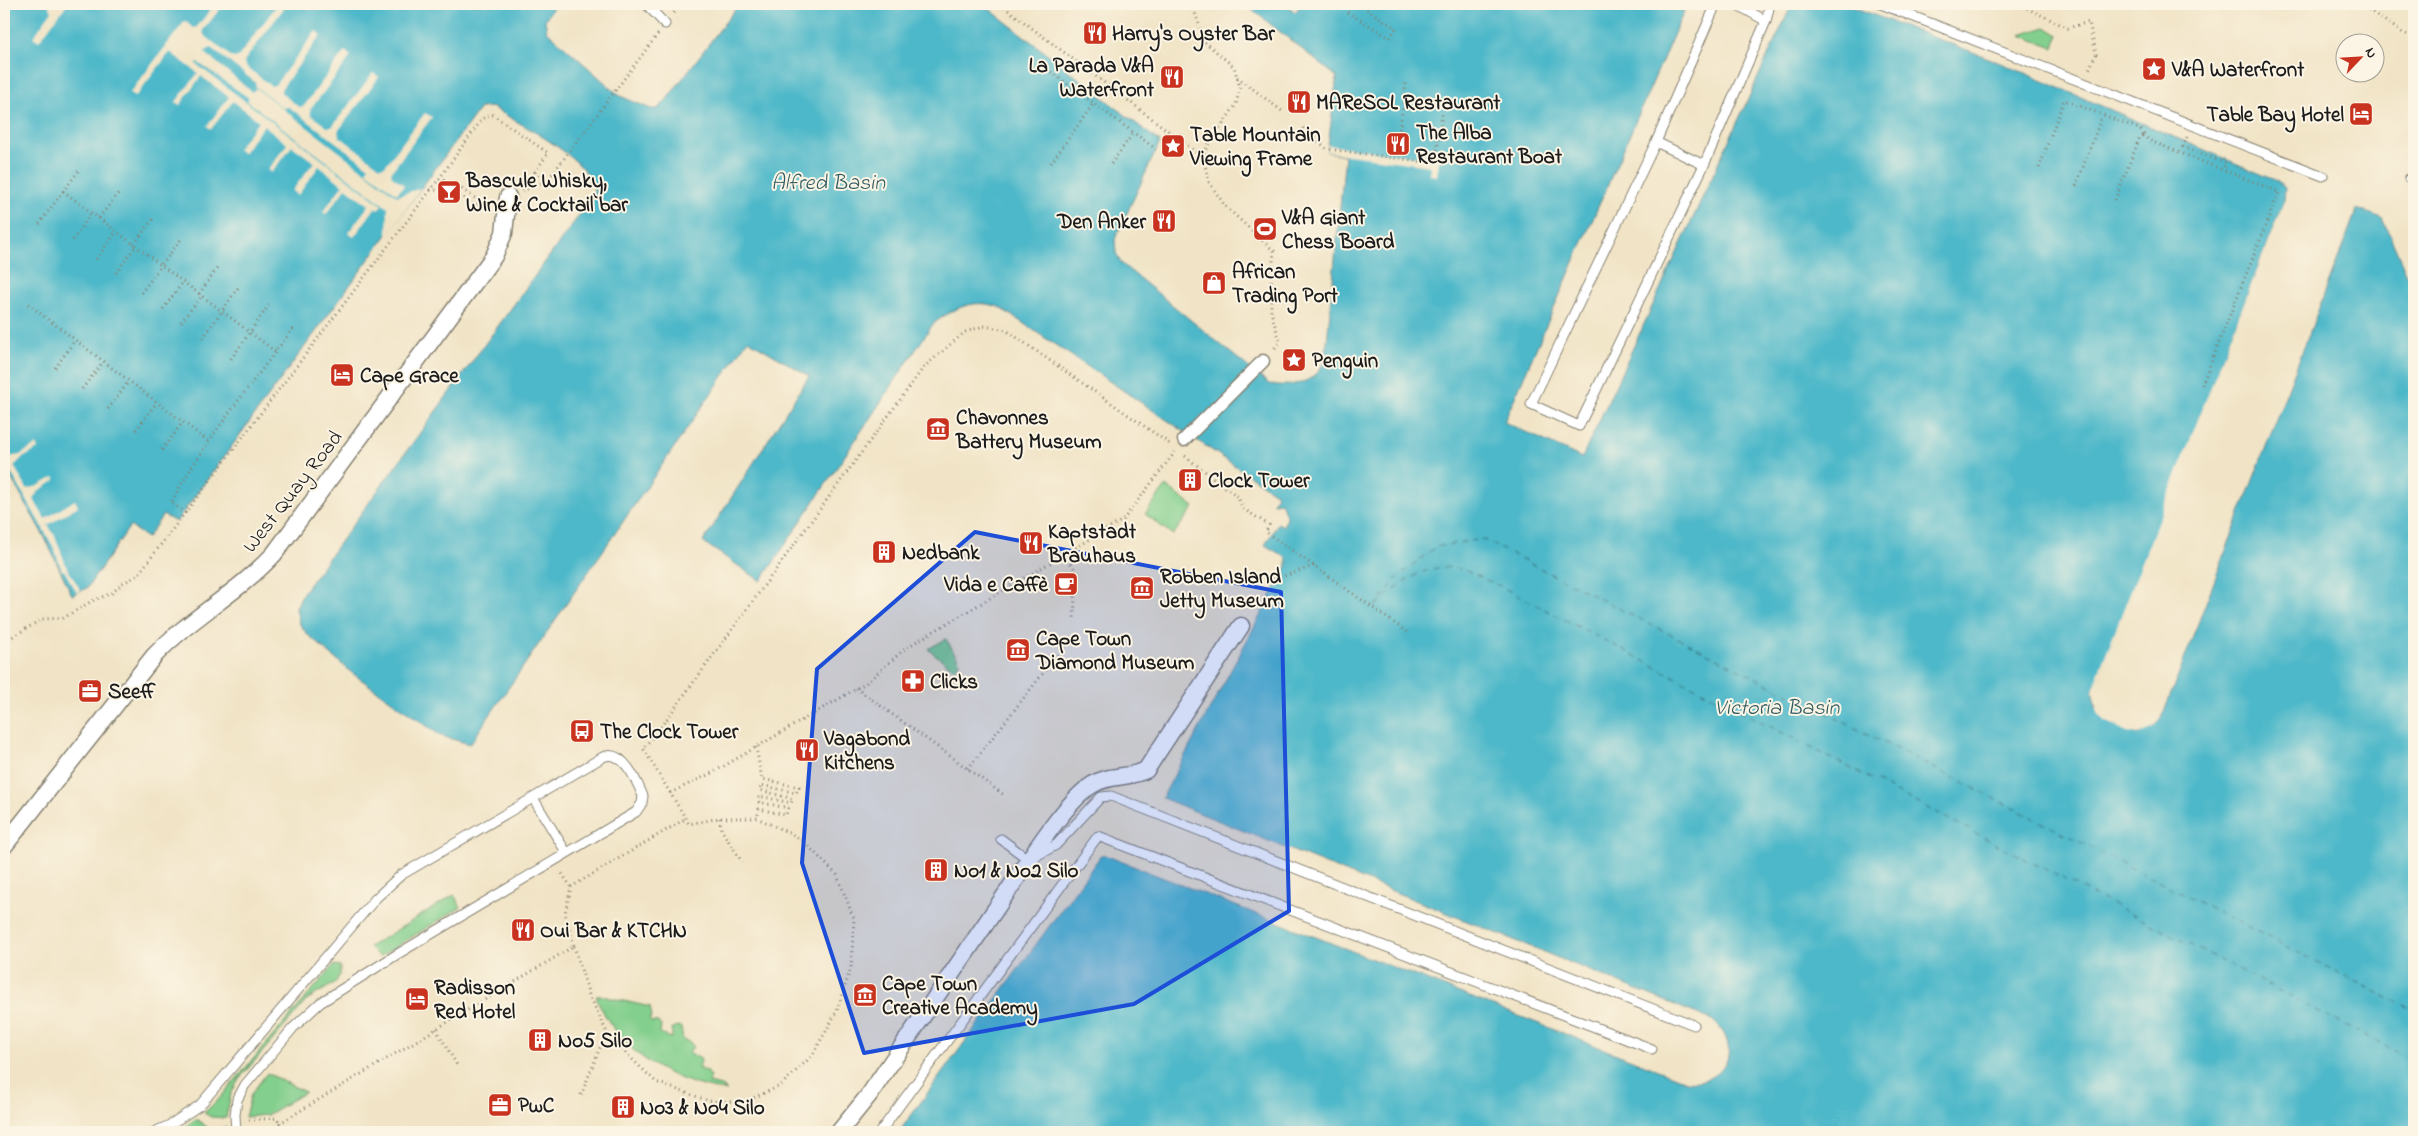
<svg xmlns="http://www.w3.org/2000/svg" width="2418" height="1136" viewBox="0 0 2418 1136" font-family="'Indie Flower',sans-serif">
<rect width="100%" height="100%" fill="#fcf5e5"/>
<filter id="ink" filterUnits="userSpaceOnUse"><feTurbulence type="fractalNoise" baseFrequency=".02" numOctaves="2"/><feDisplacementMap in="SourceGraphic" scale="10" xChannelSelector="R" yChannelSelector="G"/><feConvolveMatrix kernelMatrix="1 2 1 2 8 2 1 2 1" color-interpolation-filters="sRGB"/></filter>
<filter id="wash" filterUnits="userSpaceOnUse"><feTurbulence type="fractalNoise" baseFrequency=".0096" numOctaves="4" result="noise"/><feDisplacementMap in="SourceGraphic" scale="20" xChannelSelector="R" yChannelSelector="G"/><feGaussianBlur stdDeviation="1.12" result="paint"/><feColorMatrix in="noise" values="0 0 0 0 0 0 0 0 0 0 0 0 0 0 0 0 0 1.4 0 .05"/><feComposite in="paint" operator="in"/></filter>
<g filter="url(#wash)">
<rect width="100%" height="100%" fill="#f1e4c6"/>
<!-- green -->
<g fill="#83cf8d" stroke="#507654">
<path d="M 2046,27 L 2059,35 L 2053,48 L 2020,35 Z"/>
<path d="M 1166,486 L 1194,507 L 1173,535 L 1145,514 Z"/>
<path d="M 946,639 L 960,662 L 954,669 L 928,649 Z"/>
<path d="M 454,895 L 461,907 L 379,957 L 369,947 Z"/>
<path d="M 334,965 L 340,966 L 340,975 L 335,983 L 308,999 L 239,1079 L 231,1094 L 226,1118 L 211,1117 L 204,1113 L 218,1100 Z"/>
<path d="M 598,995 L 650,1007 L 652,1017 L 649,1019 L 651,1022 L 658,1022 L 661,1026 L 660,1034 L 672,1038 L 672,1029 L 677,1026 L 681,1027 L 683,1040 L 690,1042 L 693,1046 L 689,1053 L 690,1055 L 698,1056 L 701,1060 L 699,1069 L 707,1071 L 710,1076 L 709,1083 L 721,1086 L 727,1091 C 669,1082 619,1053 596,997 Z"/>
<path d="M 267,1073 L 305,1092 L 267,1115 L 245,1117 L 251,1094 Z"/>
<path d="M 196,1119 L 210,1129 L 227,1127 L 227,1132 L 178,1132 Z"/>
</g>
<!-- water -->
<path fill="#4db8c9" stroke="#346a72" d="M 4,4 L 555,4 L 545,20 L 547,31 L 620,96 L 651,109 L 657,109 L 664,103 L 739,4 L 983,4 L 1160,142 L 1115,239 L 1116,253 L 1122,264 L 1269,384 C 1287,387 1312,385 1322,366 C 1326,359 1326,349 1327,342 L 1345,155 L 1327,152 L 1337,77 L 1245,4 L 1285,4 L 1295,12 L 1302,4 L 1687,4 L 1504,422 L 1582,458 L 1792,4 L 1845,4 L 1994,60 L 2275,180 L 2285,188 L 2284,201 L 2093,691 C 2096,723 2112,724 2138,734 L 2155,726 L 2162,717 L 2357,209 L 2382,218 L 2407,275 L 2414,278 L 2414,1132 L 899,1132 L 1102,854 L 1686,1081 C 1726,1086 1744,1046 1712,1020 L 1162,798 L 1287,566 L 1287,558 L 1265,545 L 1278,523 L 1283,526 L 1287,518 L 1281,502 L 1273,503 L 1277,494 L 999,307 C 973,298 954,308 933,324 L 761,581 L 703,542 L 809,376 L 748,340 L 470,744 L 441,736 L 352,673 L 307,634 L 299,623 L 296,608 L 302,594 L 594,195 C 599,162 517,123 492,107 L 480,108 L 176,522 L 163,515 L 147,538 L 130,526 L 87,588 L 72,595 L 45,538 L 4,465 Z"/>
<!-- pier -->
<g fill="#f1e4c6">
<path d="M 48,4 L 67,4 L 39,41 L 33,37 L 52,11 Z"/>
<path d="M 215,4 L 224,4 L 203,30 L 204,35 L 233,58 L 238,57 L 278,4 L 284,8 L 244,61 L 245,66 L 271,86 L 275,85 L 316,31 L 321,35 L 281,89 L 281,93 L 299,107 L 304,106 L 345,51 L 351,56 L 310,110 L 311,115 L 327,127 L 332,127 L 373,73 L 379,77 L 338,131 L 339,136 L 380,167 L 385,166 L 425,113 L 432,117 L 391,172 L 392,176 L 404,185 L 397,194 L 366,171 L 369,167 L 289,107 L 283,108 L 256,87 L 255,82 L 211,48 L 204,52 L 252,92 L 256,88 L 397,196 L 421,188 L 387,236 L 388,208 L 247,101 L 249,98 L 197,62 L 196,64 L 382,205 L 378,210 L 375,208 L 354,237 L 348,233 L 369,205 L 346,188 L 326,214 L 323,212 L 343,185 L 319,166 L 298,195 L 292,191 L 314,162 L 292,146 L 271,173 L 268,170 L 287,144 L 264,125 L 243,153 L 237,149 L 259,121 L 233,101 L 211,129 L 207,126 L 229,97 L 201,76 L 180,105 L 176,102 L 198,73 L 170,52 L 135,97 L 130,93 L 185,21 L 193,28 L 197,27 Z"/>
<path d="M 1328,145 L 1431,159 L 1433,150 L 1440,151 L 1437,176 L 1429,175 L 1430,166 L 1327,152 Z"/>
<path d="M 2284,201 L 2286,202 L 2100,675 L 2095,691 L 2096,702 L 2107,719 L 2117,726 L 2138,731 L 2153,724 L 2159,716 L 2347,226 L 2349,227 L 2161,718 L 2155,726 L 2147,731 L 2138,734 L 2127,732 L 2105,721 L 2098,713 L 2093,691 L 2098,674 Z"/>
<path d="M 36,445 L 38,449 L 21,459 L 14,466 L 27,489 L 38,486 L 54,477 L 56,480 L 40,490 L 33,498 L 45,519 L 75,500 L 78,506 L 48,525 L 55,536 L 67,568 L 81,591 L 77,593 L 64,570 L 62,571 L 54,548 L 4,460 L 4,448 L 9,457 L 20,455 Z"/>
</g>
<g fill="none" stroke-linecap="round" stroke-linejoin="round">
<!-- ferry -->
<g stroke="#305a61" stroke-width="1" stroke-dasharray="6 5" stroke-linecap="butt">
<path d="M 1378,604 C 1400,583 1427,561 1460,569 C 1474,573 1487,581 1500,586 L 2414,1061"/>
<path d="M 1375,607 L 1398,577 L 1435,547 L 1482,539 L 2414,1011"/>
</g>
</g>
</g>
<g filter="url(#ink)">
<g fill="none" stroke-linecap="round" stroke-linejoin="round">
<defs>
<g id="service">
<path d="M 646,4 L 665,24"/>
<path d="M 1736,4 L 1766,21"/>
<path d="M 1881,4 L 2323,176"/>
<path d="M 1656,142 L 1716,4"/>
<path d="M 1704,165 L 1656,142 L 1531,404 L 1579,426 L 1704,165 L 1766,21 L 1770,4"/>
<path d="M 2409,179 L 2414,178"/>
<path d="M 533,798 L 566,852"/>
<path d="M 1001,839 L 1029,860 L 1056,845 L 1101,797 L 1111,796 L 1694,1025"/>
<path d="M 154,1132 L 168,1126 L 200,1105 L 376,898 L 401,875 L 603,757 C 623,748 637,782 643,796 L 642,803 L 636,812 L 396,955 L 320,1003 L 293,1028 L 245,1085 L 237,1100 L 235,1115 L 236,1132"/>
<path d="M 880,1132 L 1098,836 L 1652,1049"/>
</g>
<path id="pedestrian" d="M 1184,440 L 1263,361"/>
<g id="minor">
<path d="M 4,846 L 154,656 C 191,617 238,593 274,554 L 494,256 L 504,233 L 508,197"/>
<path d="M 839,1132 L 869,1095 C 916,1026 963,957 1010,888 C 1028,861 1066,801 1092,785 C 1109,774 1127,779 1146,770 L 1241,626"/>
</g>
</defs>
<!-- service casing -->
<use href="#service" stroke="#868071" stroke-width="11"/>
<!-- pedestrian casing -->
<use href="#pedestrian" stroke="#868071" stroke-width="15"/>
<!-- minor casing -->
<use href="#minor" stroke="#868071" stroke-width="19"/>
<!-- path -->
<g stroke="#868071" stroke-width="3" stroke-dasharray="1 4" stroke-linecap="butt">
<path d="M 1000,4 L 1203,157"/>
<path d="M 1192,4 L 1205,42 L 1234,67 L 1240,87 L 1236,105 L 1208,145 L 1203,157 L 1209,182 L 1225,206 L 1274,251 L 1271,282 L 1271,312 L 1280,342 L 1273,350"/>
<path d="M 1352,4 L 1347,12 L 1390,38 L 1396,28 L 1358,4"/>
<path d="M 2018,4 L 2068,28 L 2089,22 L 2096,54 L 2088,72"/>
<path d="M 2360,4 L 2403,33 L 2414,37"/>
<path d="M 674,13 L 681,4"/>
<path d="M 1047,69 L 1156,149"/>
<path d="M 1237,77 L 1282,111"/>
<path d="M 1303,128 L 1327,149 L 1433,163"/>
<path d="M 2187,137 L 2183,147 L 2226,163 L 2223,170"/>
<path d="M 1437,150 L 1442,114"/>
<path d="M 1396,154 L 1406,83"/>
<path d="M 1051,163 L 1094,103"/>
<path d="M 1111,164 L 1134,132"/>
<path d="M 2039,168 L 2064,100 L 2140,129 L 2148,140 L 2279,192 L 2202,385"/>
<path d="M 439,179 L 482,119 L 489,115 L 493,115 L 548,153 L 535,172 L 547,180"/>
<path d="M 2076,186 L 2102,116"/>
<path d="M 430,190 C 448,190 459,194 474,205 L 490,201"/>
<path d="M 63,191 L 276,352"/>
<path d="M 522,191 L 547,181 L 658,34"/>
<path d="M 2115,200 L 2140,137 L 2144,135"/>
<path d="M 99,218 L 119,192"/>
<path d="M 39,224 L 80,169"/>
<path d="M 73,240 L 92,212"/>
<path d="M 134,244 L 153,219"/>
<path d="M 96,259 L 117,231"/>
<path d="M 116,273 L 136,246"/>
<path d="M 141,293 L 181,239"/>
<path d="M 199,294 L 218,267"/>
<path d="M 28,304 L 208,441"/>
<path d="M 163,309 L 183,282"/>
<path d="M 181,322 L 202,296"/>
<path d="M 203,338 L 240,285"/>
<path d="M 231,359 L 269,305"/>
<path d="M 55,368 L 75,340"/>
<path d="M 82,389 L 103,362"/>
<path d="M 108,409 L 129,381"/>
<path d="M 136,430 L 157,402"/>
<path d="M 162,450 L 183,422"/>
<path d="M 1185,456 L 1238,497 L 1242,508 L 1269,525 L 1266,532 L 1407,632"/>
<path d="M 186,513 L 171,503 C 205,439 252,384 295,326"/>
<path d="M 1065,555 L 1076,571 L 1074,620"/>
<path d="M 1275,579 L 1314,566"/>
<path d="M 4,642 L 42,619 L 63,618 L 94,600 L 112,593 L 123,583 L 137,576 L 439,179 L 455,184 L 482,203"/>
<path d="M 856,688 L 1004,795"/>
<path d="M 756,747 L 762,779 L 799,787 L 796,793 L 761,785 L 760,790 L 793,799 L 791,803 L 759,796 L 759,802 L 788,808 L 786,815 L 759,809 L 757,818"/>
<path d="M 968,769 L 1066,644"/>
<path d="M 670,793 L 712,773 L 866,683 L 907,647 L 1123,520 L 1175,452"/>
<path d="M 720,818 L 721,829 L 742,862"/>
<path d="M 571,887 L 685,819"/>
<path d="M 574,946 L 589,995 L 609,1037 L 656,1082 L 709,1101 L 744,1102 L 780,1086 L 812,1056 L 836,1013 L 851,968 L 854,919 L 837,875 L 800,838 L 757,818 L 720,818 L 689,824 L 643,748 L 655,735 L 924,367 L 965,332 L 984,326 L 1006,330 L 1170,444"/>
<path d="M 436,1029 L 457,1065"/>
<path d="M 581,1095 L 600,1048 L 609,1037"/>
<path d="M 249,1120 L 277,1118 L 280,1123"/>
<path d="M 286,1132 L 280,1123 L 574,946 L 565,913 L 571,887 L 561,872"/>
</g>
<!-- service -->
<use href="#service" stroke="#fff" stroke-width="9"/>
<!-- pedestrian -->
<use href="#pedestrian" stroke="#fff" stroke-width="12"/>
<!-- minor -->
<use href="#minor" stroke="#fff" stroke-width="16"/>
</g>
</g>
<!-- marked area -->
<path fill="#1d4ed8" fill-opacity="0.2" stroke="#1d4ed8" stroke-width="4" stroke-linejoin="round" d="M 975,532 L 1281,592 L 1289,911 L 1134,1004 L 864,1053 L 802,863 L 817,669 Z"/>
<!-- icons -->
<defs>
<symbol id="restaurant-square" viewBox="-11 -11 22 22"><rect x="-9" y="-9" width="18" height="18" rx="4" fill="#c8321e" stroke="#fcf5e5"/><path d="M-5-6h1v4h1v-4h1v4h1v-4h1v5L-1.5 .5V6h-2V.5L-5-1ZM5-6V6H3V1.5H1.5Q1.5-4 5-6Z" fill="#fff"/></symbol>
<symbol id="sight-square" viewBox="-11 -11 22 22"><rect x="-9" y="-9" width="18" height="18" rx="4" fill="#c8321e" stroke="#fcf5e5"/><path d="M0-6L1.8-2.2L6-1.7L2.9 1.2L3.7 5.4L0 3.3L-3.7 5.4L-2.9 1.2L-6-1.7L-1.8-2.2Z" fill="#fff"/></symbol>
<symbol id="hotel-square" viewBox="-11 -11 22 22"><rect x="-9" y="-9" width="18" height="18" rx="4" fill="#c8321e" stroke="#fcf5e5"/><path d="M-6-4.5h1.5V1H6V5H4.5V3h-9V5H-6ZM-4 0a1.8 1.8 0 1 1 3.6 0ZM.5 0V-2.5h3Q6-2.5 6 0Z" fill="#fff"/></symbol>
<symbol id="bar-square" viewBox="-11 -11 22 22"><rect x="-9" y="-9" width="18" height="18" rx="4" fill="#c8321e" stroke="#fcf5e5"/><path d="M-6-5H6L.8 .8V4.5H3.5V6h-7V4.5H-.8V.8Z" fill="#fff"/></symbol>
<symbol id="stadium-square" viewBox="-11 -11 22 22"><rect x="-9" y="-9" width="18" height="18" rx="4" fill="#c8321e" stroke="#fcf5e5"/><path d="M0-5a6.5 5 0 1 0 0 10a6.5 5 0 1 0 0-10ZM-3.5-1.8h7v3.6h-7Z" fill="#fff"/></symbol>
<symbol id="shop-square" viewBox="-11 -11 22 22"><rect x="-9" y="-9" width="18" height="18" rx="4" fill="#c8321e" stroke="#fcf5e5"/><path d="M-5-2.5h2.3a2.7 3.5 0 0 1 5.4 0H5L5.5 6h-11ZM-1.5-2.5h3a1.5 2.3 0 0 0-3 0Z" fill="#fff"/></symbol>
<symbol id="museum-square" viewBox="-11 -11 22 22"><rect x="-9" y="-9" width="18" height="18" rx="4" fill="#c8321e" stroke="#fcf5e5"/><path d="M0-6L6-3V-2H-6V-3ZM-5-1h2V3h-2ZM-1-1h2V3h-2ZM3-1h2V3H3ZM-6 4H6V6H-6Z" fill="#fff"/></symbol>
<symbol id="building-square" viewBox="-11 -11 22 22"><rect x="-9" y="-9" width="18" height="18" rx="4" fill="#c8321e" stroke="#fcf5e5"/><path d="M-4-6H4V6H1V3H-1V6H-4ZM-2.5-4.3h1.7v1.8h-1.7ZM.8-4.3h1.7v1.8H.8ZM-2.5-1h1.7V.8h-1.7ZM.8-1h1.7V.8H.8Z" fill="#fff"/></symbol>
<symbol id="cafe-square" viewBox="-11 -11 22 22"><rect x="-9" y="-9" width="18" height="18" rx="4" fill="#c8321e" stroke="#fcf5e5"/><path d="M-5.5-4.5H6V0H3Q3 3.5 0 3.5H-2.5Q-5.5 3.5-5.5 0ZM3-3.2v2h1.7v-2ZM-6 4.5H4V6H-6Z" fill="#fff"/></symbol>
<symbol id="pharmacy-square" viewBox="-11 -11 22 22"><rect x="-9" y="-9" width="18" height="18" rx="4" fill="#c8321e" stroke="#fcf5e5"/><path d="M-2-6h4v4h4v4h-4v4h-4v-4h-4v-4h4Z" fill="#fff"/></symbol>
<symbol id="office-square" viewBox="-11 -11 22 22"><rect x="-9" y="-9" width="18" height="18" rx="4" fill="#c8321e" stroke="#fcf5e5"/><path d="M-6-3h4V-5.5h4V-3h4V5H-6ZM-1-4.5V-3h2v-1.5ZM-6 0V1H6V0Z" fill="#fff"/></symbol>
<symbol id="bus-square" viewBox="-11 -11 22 22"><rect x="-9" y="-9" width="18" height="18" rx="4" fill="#c8321e" stroke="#fcf5e5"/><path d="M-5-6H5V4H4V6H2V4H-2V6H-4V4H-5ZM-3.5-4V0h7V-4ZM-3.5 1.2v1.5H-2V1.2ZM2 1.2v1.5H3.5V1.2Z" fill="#fff"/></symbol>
</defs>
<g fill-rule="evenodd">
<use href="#restaurant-square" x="1081" y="19" width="28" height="28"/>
<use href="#sight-square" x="2140" y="55" width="28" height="28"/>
<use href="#restaurant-square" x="1158" y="63" width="28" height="28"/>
<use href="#restaurant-square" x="1285" y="88" width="28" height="28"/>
<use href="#hotel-square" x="2347" y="100" width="28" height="28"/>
<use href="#restaurant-square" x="1384" y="130" width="28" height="28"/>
<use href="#sight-square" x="1159" y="132" width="28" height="28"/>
<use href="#bar-square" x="435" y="178" width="28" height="28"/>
<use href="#restaurant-square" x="1150" y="207" width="28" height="28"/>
<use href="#stadium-square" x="1251" y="215" width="28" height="28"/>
<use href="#shop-square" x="1200" y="269" width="28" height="28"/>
<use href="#sight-square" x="1280" y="346" width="28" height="28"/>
<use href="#hotel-square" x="328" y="361" width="28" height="28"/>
<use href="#museum-square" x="924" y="415" width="28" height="28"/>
<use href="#building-square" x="1176" y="466" width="28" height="28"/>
<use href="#restaurant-square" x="1017" y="529" width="28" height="28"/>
<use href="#building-square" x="870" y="538" width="28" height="28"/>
<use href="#cafe-square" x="1052" y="570" width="28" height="28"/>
<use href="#museum-square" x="1128" y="574" width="28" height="28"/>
<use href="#museum-square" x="1004" y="636" width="28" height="28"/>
<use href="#pharmacy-square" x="899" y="667" width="28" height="28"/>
<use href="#office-square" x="76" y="677" width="28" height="28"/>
<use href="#bus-square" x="568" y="717" width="28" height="28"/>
<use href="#restaurant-square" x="793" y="736" width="28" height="28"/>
<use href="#building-square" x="922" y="856" width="28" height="28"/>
<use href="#restaurant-square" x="509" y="916" width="28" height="28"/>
<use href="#museum-square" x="851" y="981" width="28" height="28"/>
<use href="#hotel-square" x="403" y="985" width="28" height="28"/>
<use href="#building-square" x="526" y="1026" width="28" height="28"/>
<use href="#office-square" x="486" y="1091" width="28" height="28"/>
<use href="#building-square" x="609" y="1093" width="28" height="28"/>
</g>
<g text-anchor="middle" stroke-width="4" stroke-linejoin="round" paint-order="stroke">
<!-- poi labels -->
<g font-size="21" font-weight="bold" fill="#1c1c1c" stroke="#fcf5e5" text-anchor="start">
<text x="1112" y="40">Harry's Oyster Bar</text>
<text x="1154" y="72" text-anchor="end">La Parada V&amp;A<tspan x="1154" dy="24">Waterfront</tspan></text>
<text x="2172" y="76">V&amp;A Waterfront</text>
<text x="1316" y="109">MAReSOL Restaurant</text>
<text x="2344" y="121" text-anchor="end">Table Bay Hotel</text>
<text x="1416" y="139">The Alba<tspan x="1416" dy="24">Restaurant Boat</tspan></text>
<text x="1190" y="141">Table Mountain<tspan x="1190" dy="24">Viewing Frame</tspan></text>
<text x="466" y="187">Bascule Whisky,<tspan x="466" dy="24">Wine &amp; Cocktail bar</tspan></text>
<text x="1282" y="224">V&amp;A Giant<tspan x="1282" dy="24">Chess Board</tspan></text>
<text x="1146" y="228" text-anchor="end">Den Anker</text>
<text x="1232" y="278">African<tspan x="1232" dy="24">Trading Port</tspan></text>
<text x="1312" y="367">Penguin</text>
<text x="360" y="382">Cape Grace</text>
<text x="956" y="424">Chavonnes<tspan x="956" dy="24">Battery Museum</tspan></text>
<text x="1208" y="487">Clock Tower</text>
<text x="1048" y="538">Kaptstadt<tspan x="1048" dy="24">Brauhaus</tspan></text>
<text x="902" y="559">Nedbank</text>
<text x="1160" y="583">Robben Island<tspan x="1160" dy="24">Jetty Museum</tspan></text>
<text x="1048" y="591" text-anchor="end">Vida e Caffè</text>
<text x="1036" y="645">Cape Town<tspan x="1036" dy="24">Diamond Museum</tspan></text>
<text x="930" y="688">Clicks</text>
<text x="108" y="698">Seeff</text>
<text x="600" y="738">The Clock Tower</text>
<text x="824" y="745">Vagabond<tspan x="824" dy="24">Kitchens</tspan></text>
<text x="954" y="877">No1 &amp; No2 Silo</text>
<text x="540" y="937">Oui Bar &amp; KTCHN</text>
<text x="882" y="990">Cape Town<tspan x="882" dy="24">Creative Academy</tspan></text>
<text x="434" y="994">Radisson<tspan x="434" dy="24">Red Hotel</tspan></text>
<text x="558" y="1047">No5 Silo</text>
<text x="518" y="1112">PwC</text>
<text x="640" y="1114">No3 &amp; No4 Silo</text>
</g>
<!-- street labels -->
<g font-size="21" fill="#1c1c1c" stroke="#fcf5e5">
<text transform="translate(292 491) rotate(-52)" y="7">West Quay Road</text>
</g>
<!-- water labels -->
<g font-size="22" font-style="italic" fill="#305a61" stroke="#fcf5e5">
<text x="828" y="189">Alfred Basin</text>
<text x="1777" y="714">Victoria Basin</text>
</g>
</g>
<!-- margin -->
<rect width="2418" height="1136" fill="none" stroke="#fcf5e5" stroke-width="20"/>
<!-- north arrow -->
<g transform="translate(2360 58) rotate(65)"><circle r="24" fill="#fcf5e5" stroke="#a29e95"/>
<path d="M0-4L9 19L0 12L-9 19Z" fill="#c8321e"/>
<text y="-8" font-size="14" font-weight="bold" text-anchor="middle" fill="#1c1c1c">N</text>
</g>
</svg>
